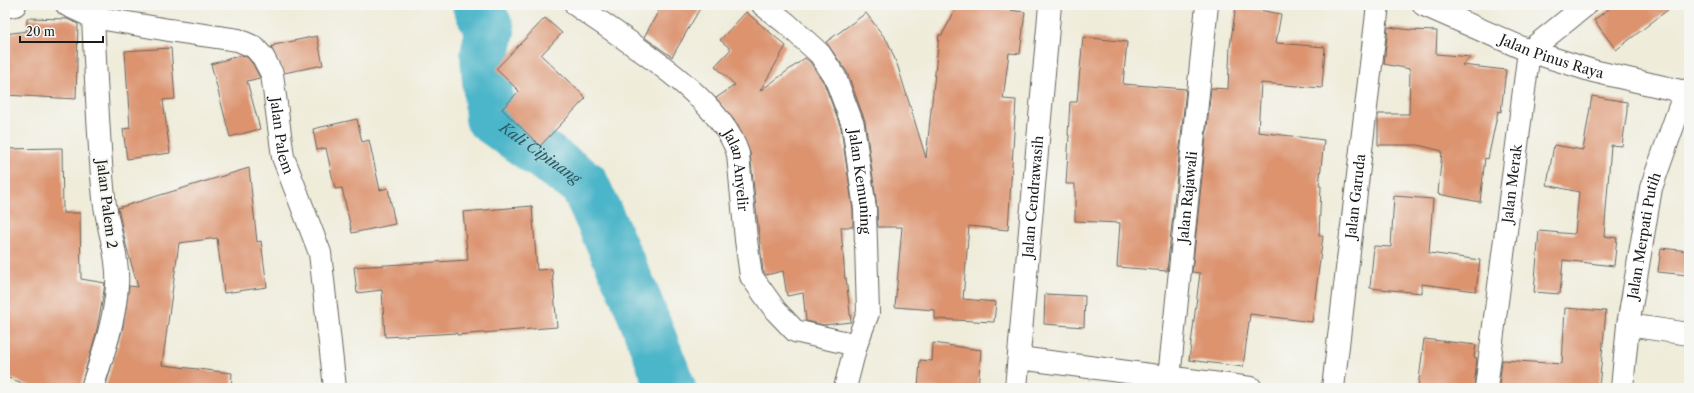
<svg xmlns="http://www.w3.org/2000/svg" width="1694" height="393" viewBox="0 0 1694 393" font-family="'Libre Caslon Text',serif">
<rect width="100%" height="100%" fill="#f6f6f2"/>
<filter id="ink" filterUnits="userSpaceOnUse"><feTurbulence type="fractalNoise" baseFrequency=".025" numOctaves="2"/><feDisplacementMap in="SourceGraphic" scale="8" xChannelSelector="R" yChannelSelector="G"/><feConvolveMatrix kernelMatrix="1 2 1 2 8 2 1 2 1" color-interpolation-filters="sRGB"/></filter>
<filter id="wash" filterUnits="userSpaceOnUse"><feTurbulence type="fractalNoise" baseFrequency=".012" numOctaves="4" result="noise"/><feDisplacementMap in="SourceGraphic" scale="16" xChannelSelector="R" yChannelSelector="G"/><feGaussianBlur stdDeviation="0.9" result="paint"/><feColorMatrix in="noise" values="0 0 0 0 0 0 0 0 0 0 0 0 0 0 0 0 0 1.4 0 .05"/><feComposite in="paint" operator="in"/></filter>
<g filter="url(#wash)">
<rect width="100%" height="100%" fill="#efecda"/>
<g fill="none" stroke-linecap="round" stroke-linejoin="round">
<!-- river -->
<path stroke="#4bb5c9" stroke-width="50" id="s1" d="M 477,5 L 490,31 L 485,55 L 490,118 L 584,184 L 635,296 L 671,388"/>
</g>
<g id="blocks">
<!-- building -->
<g fill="#dc936e">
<path d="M 662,5 L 702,5 L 672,57 L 644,37 Z"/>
<path d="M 958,5 L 1002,5 L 1000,9 L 1025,12 L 1020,54 L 1009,53 L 1003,99 L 1016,100 L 1008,230 L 969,226 L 963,299 L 996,302 L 994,322 L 935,319 L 935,310 L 895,307 L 902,227 L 878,227 L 877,207 L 865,121 L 847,72 L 826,42 L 866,13 L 888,42 L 898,67 L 926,158 L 939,35 L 942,35 Z"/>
<path d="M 1614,5 L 1674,5 L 1616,50 L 1594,20 Z"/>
<path d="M 1236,6 L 1281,14 L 1276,43 L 1325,47 L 1322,88 L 1261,83 L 1258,132 L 1324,140 L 1319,186 L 1321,186 L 1319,236 L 1323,236 L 1312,322 L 1250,314 L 1243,367 L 1189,360 L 1200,273 L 1192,272 L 1211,88 L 1228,89 L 1230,46 Z"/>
<path d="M 746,12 L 786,46 L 760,91 L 805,58 L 810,62 L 824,83 L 841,128 L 853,210 L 853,227 L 841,227 L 845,279 L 846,278 L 851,322 L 823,325 L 806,321 L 803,293 L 787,296 L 783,271 L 766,275 L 763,271 L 750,153 L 738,125 L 716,98 L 735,85 L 715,66 L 731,49 L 720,40 Z"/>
<path d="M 27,18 L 67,19 L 78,24 L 76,99 L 5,95 L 5,34 L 27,31 Z"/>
<path d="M 545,18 L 562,33 L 541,55 L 586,98 L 540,146 L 502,109 L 519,91 L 496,69 Z"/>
<path d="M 1388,27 L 1411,30 L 1437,31 L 1436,54 L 1471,57 L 1462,65 L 1506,70 L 1501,112 L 1498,111 L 1488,159 L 1485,158 L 1480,202 L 1438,194 L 1442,151 L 1418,145 L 1378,145 L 1378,114 L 1409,114 L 1410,69 L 1384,64 Z"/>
<path d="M 317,36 L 323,65 L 284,73 L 271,47 L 274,46 L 274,45 Z"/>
<path d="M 1083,37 L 1127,42 L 1123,84 L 1186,89 L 1167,271 L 1117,267 L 1120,223 L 1075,221 L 1075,184 L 1066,184 L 1069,135 L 1068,135 L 1070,102 L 1077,102 Z"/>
<path d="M 171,48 L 175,99 L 163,100 L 170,153 L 127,159 L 123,129 L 130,128 L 125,51 Z"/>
<path d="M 242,55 L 247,57 L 253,64 L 260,78 L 247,81 L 260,129 L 230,137 L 211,64 Z"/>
<path d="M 1592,96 L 1627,102 L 1627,111 L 1622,146 L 1611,145 L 1604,236 L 1617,238 L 1614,266 L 1563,260 L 1560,294 L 1534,292 L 1539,231 L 1573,234 L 1575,233 L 1579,192 L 1547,185 L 1554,145 L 1583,150 Z"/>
<path d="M 357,119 L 362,142 L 369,140 L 380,190 L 388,188 L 395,224 L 352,233 L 342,188 L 335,189 L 326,148 L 317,150 L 313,129 Z"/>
<path d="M 62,148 L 63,213 L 80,213 L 81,279 L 105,283 L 103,297 L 96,334 L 80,388 L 39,388 L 20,383 L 20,382 L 5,377 L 5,149 Z"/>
<path d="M 249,168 L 257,242 L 261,241 L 267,287 L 224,293 L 217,238 L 179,243 L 162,365 L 232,373 L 231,388 L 105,388 L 123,327 L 129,286 L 138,287 L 126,245 L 118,208 Z"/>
<path d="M 1394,196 L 1433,199 L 1429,253 L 1480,260 L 1476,291 L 1422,284 L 1422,293 L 1370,288 L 1374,246 L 1391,247 Z"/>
<path d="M 532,206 L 537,270 L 552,269 L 557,327 L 457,335 L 457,333 L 385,337 L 382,290 L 357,293 L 354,267 L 468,260 L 463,212 Z"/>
<path d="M 1661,248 L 1689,251 L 1687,275 L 1658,272 Z"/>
<path d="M 1045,294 L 1085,296 L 1084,327 L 1044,324 Z"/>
<path d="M 1565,308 L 1606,311 L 1599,388 L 1499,388 L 1502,360 L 1562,364 Z"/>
<path d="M 1424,339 L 1476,345 L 1474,357 L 1477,358 L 1474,388 L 1418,388 Z"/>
<path d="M 933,343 L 981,350 L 978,388 L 918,388 L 920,360 L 932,361 Z"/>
</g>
</g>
</g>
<g filter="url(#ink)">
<use href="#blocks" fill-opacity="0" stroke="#66655e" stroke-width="1"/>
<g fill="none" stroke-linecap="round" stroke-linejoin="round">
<defs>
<g id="minor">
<path id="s2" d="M 67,5 L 93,17 L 169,30 L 238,40 L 254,47 L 263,57 L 272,74 L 283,157 L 320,253 L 335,388"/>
<path id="s3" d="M 576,5 C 623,39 721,97 738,154 L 746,240 L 751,276 L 776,311 L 795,331 L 856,345"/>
<path id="s4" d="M 763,5 L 786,23 L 820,54 L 835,77 L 853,125 L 865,209 L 868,313 L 856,345 L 845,388"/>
<path id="s5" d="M 1424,5 L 1529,51 L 1593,71 L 1685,92"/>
<path d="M 5,7 L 15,5"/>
<path d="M 1628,325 L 1689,334"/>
<path d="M 1019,358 L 1251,388"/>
<path d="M 92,388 C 103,354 115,321 117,285 C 119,256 107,227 104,198 C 98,138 96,77 93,17"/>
<path id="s6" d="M 1016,388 L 1050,5"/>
<path id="s7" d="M 1168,388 L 1207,5"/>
<path id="s8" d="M 1333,388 L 1378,5"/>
<path id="s9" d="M 1486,388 L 1529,51 L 1586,5"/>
<path id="s10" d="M 1622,388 L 1628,325 L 1651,188 L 1685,92 L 1689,89"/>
</g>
</defs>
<!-- minor casing -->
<use href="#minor" stroke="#66655e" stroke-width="24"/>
<!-- minor -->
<use href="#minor" stroke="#fff" stroke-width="22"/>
</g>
</g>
<g text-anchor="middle" stroke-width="4" stroke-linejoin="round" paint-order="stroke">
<!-- street labels -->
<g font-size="14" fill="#1c1c1c" stroke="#f6f6f2">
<text dy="5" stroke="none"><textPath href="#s5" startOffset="138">Jalan Pinus Raya</textPath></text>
<text dy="5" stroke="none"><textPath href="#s2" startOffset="288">Jalan Palem</textPath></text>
<text dy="5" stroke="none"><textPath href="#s3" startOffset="239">Jalan Anyelir</textPath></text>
<text dy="5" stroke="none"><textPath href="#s4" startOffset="211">Jalan Kemuning</textPath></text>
<text dy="5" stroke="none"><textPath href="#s9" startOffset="206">Jalan Merak</textPath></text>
<text dy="5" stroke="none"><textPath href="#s8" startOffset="193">Jalan Garuda</textPath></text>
<text dy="5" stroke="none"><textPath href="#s6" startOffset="192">Jalan Cendrawasih</textPath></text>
<text dy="5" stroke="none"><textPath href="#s7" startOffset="192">Jalan Rajawali</textPath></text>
<text transform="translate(107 204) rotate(83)" y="5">Jalan Palem 2</text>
<text dy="5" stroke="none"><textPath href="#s10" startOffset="154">Jalan Merpati Putih</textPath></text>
</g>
<!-- water labels -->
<g font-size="15" font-style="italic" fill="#2f5961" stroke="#f6f6f2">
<text dy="5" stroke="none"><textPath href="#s1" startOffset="178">Kali Cipinang</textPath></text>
</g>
</g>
<!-- margin -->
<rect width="1694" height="393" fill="none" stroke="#f6f6f2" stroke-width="20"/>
<!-- scale -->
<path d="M20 36v6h83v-6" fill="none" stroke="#1c1c1c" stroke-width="2"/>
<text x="26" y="36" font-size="12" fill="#1c1c1c" stroke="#f6f6f2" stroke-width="3" paint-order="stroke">20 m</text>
</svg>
